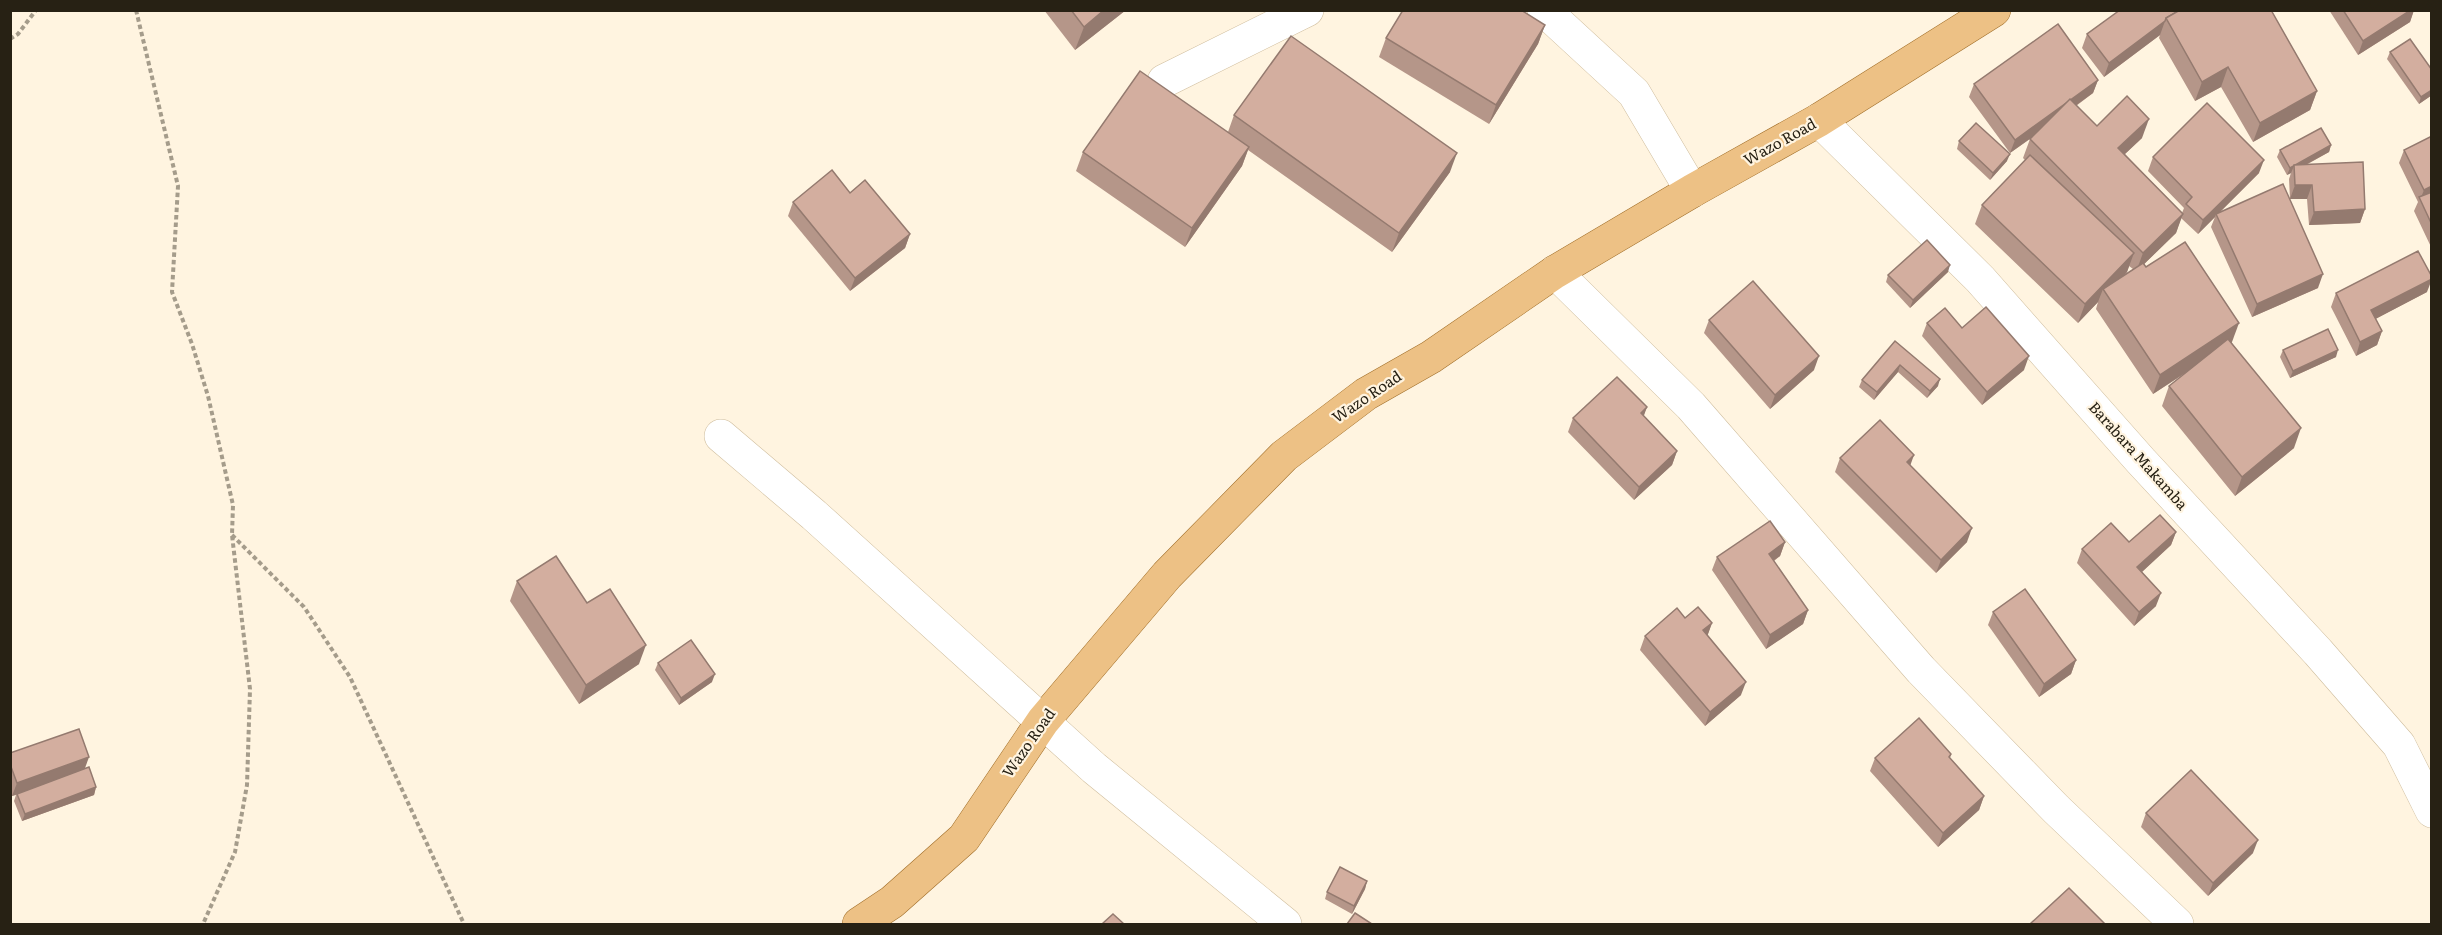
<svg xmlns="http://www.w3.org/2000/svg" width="2442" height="935" viewBox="0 0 2442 935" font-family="Literata,serif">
<rect width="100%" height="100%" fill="#fff4e0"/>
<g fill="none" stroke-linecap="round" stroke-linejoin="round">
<defs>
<g id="minor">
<path d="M 1544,10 L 1634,93 L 1692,191"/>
<path d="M 1164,81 L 1307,10"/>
<path d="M 1819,120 L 1980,279 L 2141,461 L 2318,652 L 2399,745 L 2432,811"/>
<path d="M 1555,272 L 1691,406 L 1921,670 L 2056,809 L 2177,924"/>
<path d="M 721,436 L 814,515 L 1094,768 L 1285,924"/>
</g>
<path id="major" d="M 859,924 L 892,902 L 964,838 L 1043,721 L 1167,575 L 1284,456 L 1366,394 L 1431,357 L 1555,272 L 1692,191 L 1819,120 L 1994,10"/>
</defs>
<!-- minor casing -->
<use href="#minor" stroke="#cfbd9d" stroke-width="34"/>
<!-- major casing -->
<use href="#major" stroke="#a06e29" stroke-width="34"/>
<!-- path -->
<g stroke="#a59c8b" stroke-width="4" stroke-dasharray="4.5 3" stroke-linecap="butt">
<path d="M 136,10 L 178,186 L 172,292 L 192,344 L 208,396 L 233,505 L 232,535 L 250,689 L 247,785 L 235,852 L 203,924"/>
<path d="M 10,39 L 18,34 L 36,10"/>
<path d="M 232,535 L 304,607 L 350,677 L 464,924"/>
</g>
<!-- minor -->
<use href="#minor" stroke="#fff" stroke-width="33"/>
<!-- major -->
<use href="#major" stroke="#edc185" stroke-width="33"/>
</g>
<!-- wall -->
<g fill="#b59689" fill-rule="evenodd">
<path d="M 1044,10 L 1126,10 L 1075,50 Z"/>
<path d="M 2120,10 L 2271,10 L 2317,91 L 2310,110 L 2253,142 L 2221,87 L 2195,101 L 2159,38 L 2160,35 L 2104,77 L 2082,48 L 2087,34 Z"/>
<path d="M 2329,10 L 2414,10 L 2410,22 L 2358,55 Z"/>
<path d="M 1545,25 L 1538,44 L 1489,124 L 1379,57 L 1386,38 Z"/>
<path d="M 2390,52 L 2432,70 L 2432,95 L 2419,104 L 2387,59 Z"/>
<path d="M 2098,80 L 2093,93 L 2076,106 L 2097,126 L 2142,138 L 2125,154 L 2182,213 L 2184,208 L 2148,171 L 2153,157 L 2259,173 L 2220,212 L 2318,288 L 2252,317 L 2211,227 L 2215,217 L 2198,234 L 2181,218 L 2176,233 L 2144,264 L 2146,267 L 2232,342 L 2232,343 L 2294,448 L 2235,496 L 2162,406 L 2169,386 L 2187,372 L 2153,394 L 2096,309 L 2098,302 L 2078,323 L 1975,224 L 1982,205 L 2025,160 L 2023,158 L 2030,139 L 2010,153 L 1969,97 L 1974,84 ZM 2129,266 L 2133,269 L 2124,276 L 2127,272 Z"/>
<path d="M 1234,115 L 1450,172 L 1392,252 L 1248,150 L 1242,166 L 1185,247 L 1076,171 L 1083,152 L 1228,132 Z"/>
<path d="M 2432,136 L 2432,249 L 2414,211 L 2418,202 L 2399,163 L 2404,150 Z"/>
<path d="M 1959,141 L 2007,161 L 1990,180 L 1957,149 Z"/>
<path d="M 2331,145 L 2329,152 L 2306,165 L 2365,209 L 2360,223 L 2309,225 L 2307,199 L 2290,199 L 2289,179 L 2291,173 L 2287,175 L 2277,157 L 2280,150 Z"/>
<path d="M 850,193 L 910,234 L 905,248 L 850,291 L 788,216 L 793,202 Z"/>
<path d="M 1948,272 L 1910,308 L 1886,282 L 1888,275 Z"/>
<path d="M 2427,292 L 2375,319 L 2382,331 L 2377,345 L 2356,356 L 2331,307 L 2336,293 Z"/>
<path d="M 1709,320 L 1814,370 L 1770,409 L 1704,333 Z"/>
<path d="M 1927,323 L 1962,328 L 2024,370 L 1982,405 L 1922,336 Z"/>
<path d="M 1895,341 L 1938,386 L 1927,398 L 1898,372 L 1874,400 L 1859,387 L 1862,380 Z"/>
<path d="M 2283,350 L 2336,357 L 2290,378 L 2280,357 Z"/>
<path d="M 1647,407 L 1643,416 L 1677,451 L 1672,465 L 1634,500 L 1568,432 L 1573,418 Z"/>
<path d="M 1840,458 L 1910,466 L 1967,542 L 1936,573 L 1835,472 Z"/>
<path d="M 2176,532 L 2171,545 L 2142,572 L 2156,606 L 2134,626 L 2077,563 L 2082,549 L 2129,542 Z"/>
<path d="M 1785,542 L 1780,556 L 1774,561 L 1808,610 L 1803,624 L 1766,649 L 1712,570 L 1717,557 Z"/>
<path d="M 517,581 L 587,603 L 639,664 L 579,704 L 510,601 Z"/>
<path d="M 1993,612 L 2076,660 L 2071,674 L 2039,697 L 1988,625 Z"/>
<path d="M 1685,618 L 1712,623 L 1707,636 L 1741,695 L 1705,726 L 1640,650 L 1645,636 Z"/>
<path d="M 658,663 L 712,682 L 679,705 L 655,670 Z"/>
<path d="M 10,753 L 85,769 L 96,787 L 94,795 L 22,821 L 14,801 L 16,795 L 12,796 L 10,791 Z"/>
<path d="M 1951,754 L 1950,758 L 1984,796 L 1979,810 L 1938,847 L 1870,771 L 1875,758 Z"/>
<path d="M 2146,813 L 2253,853 L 2208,896 L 2141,827 Z"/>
<path d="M 1367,881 L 1365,889 L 1352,914 L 1325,899 L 1327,892 Z"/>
</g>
<!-- shaded-wall -->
<g fill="#947a6f">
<path d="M 1104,10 L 1126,10 L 1075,50 L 1084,27 Z"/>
<path d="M 2411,10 L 2414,10 L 2410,22 L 2358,55 L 2363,41 Z"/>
<path d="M 2165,21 L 2160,35 L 2104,77 L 2109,63 Z"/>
<path d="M 1545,25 L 1538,44 L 1489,124 L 1496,105 Z"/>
<path d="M 2228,67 L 2221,87 L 2195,101 L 2202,82 Z"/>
<path d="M 2098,80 L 2093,93 L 2010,153 L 2015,140 Z"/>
<path d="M 2432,90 L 2432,95 L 2419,104 L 2421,97 Z"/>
<path d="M 2317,91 L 2310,110 L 2253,142 L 2260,123 Z"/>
<path d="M 2149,119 L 2142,138 L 2111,167 L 2118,148 Z"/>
<path d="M 2331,145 L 2329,152 L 2294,171 L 2294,166 Z"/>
<path d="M 1249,147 L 1242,166 L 1185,247 L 1192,228 Z"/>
<path d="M 1457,153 L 1450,172 L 1392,252 L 1399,233 Z"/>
<path d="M 2010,154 L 2007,161 L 1990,180 L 1993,173 Z"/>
<path d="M 2264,160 L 2259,173 L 2217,215 L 2216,214 L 2215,217 L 2198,234 L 2203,220 Z"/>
<path d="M 2294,166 L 2291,173 L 2287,175 L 2290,168 Z"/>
<path d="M 2295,185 L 2312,185 L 2307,199 L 2290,199 Z"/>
<path d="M 2432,186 L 2432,197 L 2420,200 L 2424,190 Z"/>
<path d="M 2365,209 L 2360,223 L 2309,225 L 2314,212 Z"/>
<path d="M 2183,214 L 2176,233 L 2136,272 L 2143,253 Z"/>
<path d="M 910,234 L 905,248 L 850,291 L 855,278 Z"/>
<path d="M 2134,253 L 2127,272 L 2106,294 L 2103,289 L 2098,302 L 2078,323 L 2085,304 Z"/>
<path d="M 1950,265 L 1948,272 L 1910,308 L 1913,300 Z"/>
<path d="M 2323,274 L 2318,288 L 2252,317 L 2257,304 Z"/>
<path d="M 2432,279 L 2427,292 L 2366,324 L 2371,310 Z"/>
<path d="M 2239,323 L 2232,342 L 2153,394 L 2160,375 Z"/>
<path d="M 2382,331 L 2377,345 L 2356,356 L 2360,342 Z"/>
<path d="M 2338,350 L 2336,357 L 2290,378 L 2293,371 Z"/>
<path d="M 1819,356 L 1814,370 L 1770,409 L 1775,395 Z"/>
<path d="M 2029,356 L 2024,370 L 1982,405 L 1987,392 Z"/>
<path d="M 1900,365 L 1898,372 L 1874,400 L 1877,392 Z"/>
<path d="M 1940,379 L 1938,386 L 1927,398 L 1930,391 Z"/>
<path d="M 1647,407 L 1642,421 L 1641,413 Z"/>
<path d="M 2301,428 L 2294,448 L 2235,496 L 2242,477 Z"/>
<path d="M 1677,451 L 1672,465 L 1634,500 L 1639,487 Z"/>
<path d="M 1914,455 L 1909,469 L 1907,462 Z"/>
<path d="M 1972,528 L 1967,542 L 1936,573 L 1941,560 Z"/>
<path d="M 2176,532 L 2171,545 L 2132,581 L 2137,567 Z"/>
<path d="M 1785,542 L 1780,556 L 1764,567 L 1769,554 Z"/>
<path d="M 2161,593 L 2156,606 L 2134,626 L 2139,612 Z"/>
<path d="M 1808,610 L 1803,624 L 1766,649 L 1770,635 Z"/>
<path d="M 1712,623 L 1707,637 L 1703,630 Z"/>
<path d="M 646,645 L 639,664 L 579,704 L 586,685 Z"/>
<path d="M 2076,660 L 2071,674 L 2039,697 L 2044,684 Z"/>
<path d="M 715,674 L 712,682 L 679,705 L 681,698 Z"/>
<path d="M 1746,682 L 1741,695 L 1705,726 L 1710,712 Z"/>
<path d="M 89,757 L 84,771 L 12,796 L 17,783 Z"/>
<path d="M 96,787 L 94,795 L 22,821 L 25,814 Z"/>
<path d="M 1984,796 L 1979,810 L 1938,847 L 1943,833 Z"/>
<path d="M 2258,840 L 2253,853 L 2208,896 L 2213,883 Z"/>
<path d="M 1367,881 L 1365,889 L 1352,914 L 1354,906 Z"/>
</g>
<!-- building -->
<g fill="#d3ae9f" stroke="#947a6f" stroke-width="1.5">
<path d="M 1071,10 L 1104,10 L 1084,27 Z"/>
<path d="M 1403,10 L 1521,10 L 1545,25 L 1496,105 L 1386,38 Z"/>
<path d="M 2120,10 L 2180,10 L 2166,18 L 2165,21 L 2109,63 L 2087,34 Z"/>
<path d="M 2180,10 L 2271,10 L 2317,91 L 2260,123 L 2228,67 L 2202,82 L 2166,18 Z"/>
<path d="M 2343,10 L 2411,10 L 2363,41 Z"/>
<path d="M 2058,24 L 2098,80 L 2015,140 L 1974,84 Z"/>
<path d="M 1291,36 L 1457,153 L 1399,233 L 1234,115 Z"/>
<path d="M 2410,39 L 2432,70 L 2432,90 L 2421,97 L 2390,52 Z"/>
<path d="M 1140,71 L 1249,147 L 1192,228 L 1083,152 Z"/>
<path d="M 2127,96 L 2149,119 L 2118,148 L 2183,214 L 2143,253 L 2030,139 L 2070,99 L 2097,126 Z"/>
<path d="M 2207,103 L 2264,160 L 2203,220 L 2186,204 L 2192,197 L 2153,157 Z"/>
<path d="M 1976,123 L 2010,154 L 1993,173 L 1959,141 Z"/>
<path d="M 2321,128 L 2331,145 L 2290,168 L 2280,150 Z"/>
<path d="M 2432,136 L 2432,186 L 2424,190 L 2404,150 Z"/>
<path d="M 2030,155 L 2134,253 L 2085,304 L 1982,205 Z"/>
<path d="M 2363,162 L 2365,209 L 2314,212 L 2312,185 L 2295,185 L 2294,165 Z"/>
<path d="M 832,170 L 850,193 L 865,180 L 910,234 L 855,278 L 793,202 Z"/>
<path d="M 2283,184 L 2323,274 L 2257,304 L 2216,214 Z"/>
<path d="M 2432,192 L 2432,225 L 2419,197 Z"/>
<path d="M 1927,240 L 1950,265 L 1913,300 L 1888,275 Z"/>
<path d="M 2185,242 L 2239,323 L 2160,375 L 2103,289 L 2143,263 L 2146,267 Z"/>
<path d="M 2418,251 L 2432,277 L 2432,279 L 2371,310 L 2382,331 L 2360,342 L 2336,293 Z"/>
<path d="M 1753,281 L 1819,356 L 1775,395 L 1709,320 Z"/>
<path d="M 1986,307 L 2029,356 L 1987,392 L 1927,323 L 1945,308 L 1962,328 Z"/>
<path d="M 2328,329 L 2338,350 L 2293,371 L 2283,350 Z"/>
<path d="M 2228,339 L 2301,428 L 2242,477 L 2169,386 Z"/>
<path d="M 1895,341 L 1940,379 L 1930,391 L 1900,365 L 1877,392 L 1862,380 Z"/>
<path d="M 1617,377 L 1647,407 L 1641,413 L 1677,451 L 1639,487 L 1573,418 Z"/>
<path d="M 1880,420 L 1914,455 L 1907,462 L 1972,528 L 1941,560 L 1840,458 Z"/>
<path d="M 2160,515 L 2176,532 L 2137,567 L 2161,593 L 2139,612 L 2082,549 L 2111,523 L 2129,542 Z"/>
<path d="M 1770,521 L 1785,542 L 1769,554 L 1808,610 L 1770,635 L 1717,557 Z"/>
<path d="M 556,556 L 587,603 L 610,589 L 646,645 L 586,685 L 517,581 Z"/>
<path d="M 2025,589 L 2076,660 L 2044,684 L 1993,612 Z"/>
<path d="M 1698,607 L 1712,623 L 1703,630 L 1746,682 L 1710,712 L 1645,636 L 1677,608 L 1685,618 Z"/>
<path d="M 691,640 L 715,674 L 681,698 L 658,663 Z"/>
<path d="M 1919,718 L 1951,754 L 1949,757 L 1984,796 L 1943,833 L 1875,758 Z"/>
<path d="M 79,729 L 89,757 L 17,783 L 10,764 L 10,753 Z"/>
<path d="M 89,767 L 96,787 L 25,814 L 17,794 Z"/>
<path d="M 2191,770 L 2258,840 L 2213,883 L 2146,813 Z"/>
<path d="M 1340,867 L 1367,881 L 1354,906 L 1327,892 Z"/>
<path d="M 2069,888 L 2105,924 L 2030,924 Z"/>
<path d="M 1355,913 L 1372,924 L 1347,924 Z"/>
<path d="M 1113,914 L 1124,924 L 1102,924 Z"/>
</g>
<g text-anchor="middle" stroke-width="4.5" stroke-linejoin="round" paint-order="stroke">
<!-- street labels -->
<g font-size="15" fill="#272114" stroke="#fff4e0">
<text transform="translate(1780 142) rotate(-29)" y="5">Wazo Road</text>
<text transform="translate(1367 397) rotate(-34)" y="5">Wazo Road</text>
<text transform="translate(2138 456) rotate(48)" y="5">Barabara Makamba</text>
<text transform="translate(1029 743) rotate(-55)" y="5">Wazo Road</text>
</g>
</g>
<!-- border -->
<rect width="2442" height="935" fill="none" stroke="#272114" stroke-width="24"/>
</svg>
